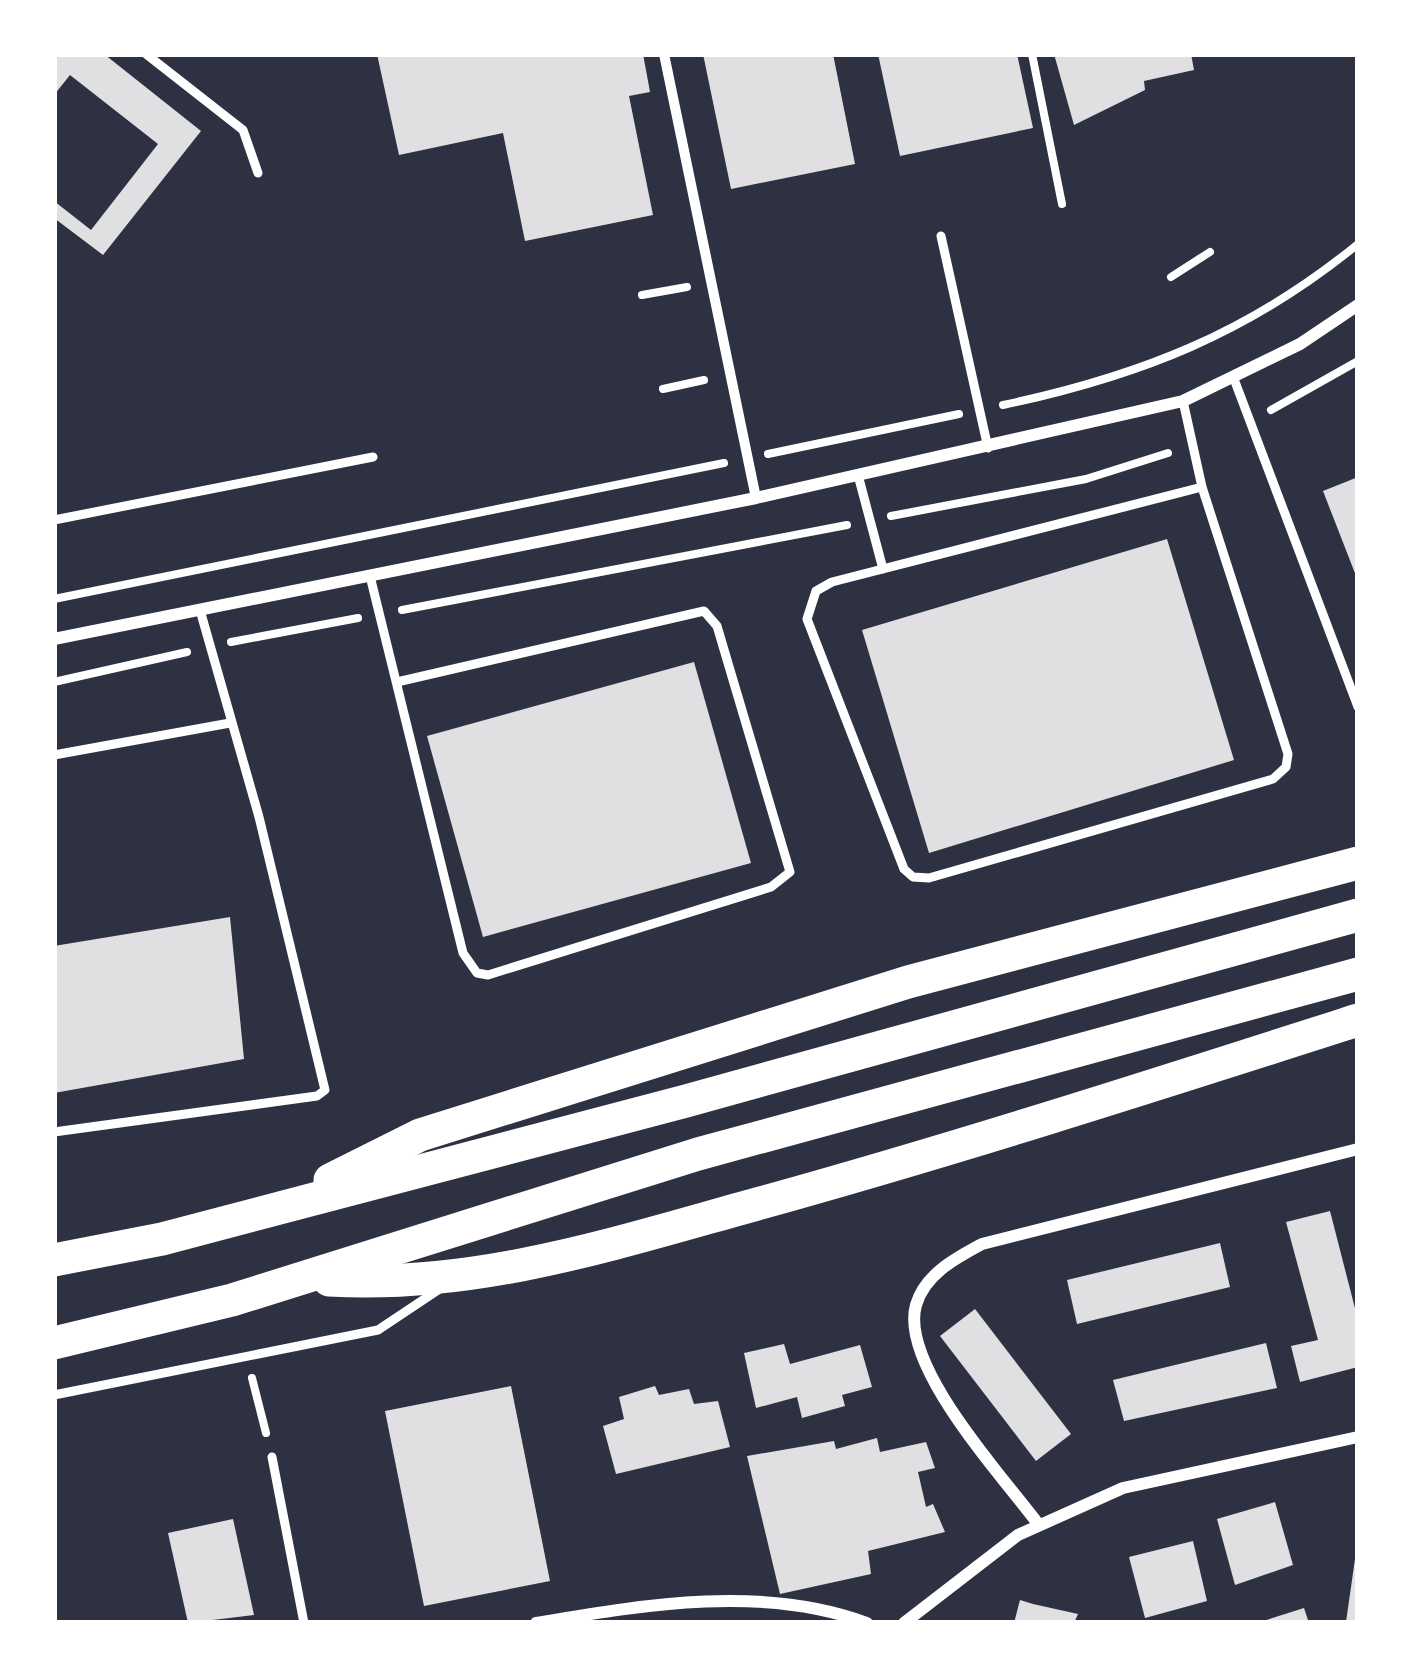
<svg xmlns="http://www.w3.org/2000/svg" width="1412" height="1677" viewBox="0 0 1412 1677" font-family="Montserrat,sans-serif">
<rect width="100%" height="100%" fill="#2d3142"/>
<!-- building -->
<g fill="#e0e0e3">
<path d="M 54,54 L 104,54 L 201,131 L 103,255 L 54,218 L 54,201 L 91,230 L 158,144 L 70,75 L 54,95 Z"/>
<path d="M 377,54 L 643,54 L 650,92 L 629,96 L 653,215 L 525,241 L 503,133 L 399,155 Z"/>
<path d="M 703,54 L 833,54 L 855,164 L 731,189 Z"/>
<path d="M 878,54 L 1017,54 L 1033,128 L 900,156 Z"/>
<path d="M 1054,54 L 1191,54 L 1194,70 L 1144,81 L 1145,90 L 1074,125 Z"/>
<path d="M 1358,477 L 1358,581 L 1323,491 Z"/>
<path d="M 1167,539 L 1234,760 L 929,853 L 862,630 Z"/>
<path d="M 694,662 L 751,863 L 483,937 L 427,736 Z"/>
<path d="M 230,917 L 244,1059 L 54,1093 L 54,946 Z"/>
<path d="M 1330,1211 L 1358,1320 L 1358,1367 L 1300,1382 L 1291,1346 L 1318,1340 L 1286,1222 Z"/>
<path d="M 1220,1243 L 1230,1287 L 1077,1324 L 1067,1280 Z"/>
<path d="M 975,1309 L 1071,1434 L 1036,1461 L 940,1336 Z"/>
<path d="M 1266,1343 L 1277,1388 L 1124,1421 L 1113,1380 Z"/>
<path d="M 784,1344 L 790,1364 L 860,1345 L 872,1387 L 842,1395 L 845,1406 L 802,1418 L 797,1397 L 756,1408 L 744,1353 Z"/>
<path d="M 511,1386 L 550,1581 L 424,1606 L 385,1411 Z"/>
<path d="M 655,1386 L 659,1395 L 689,1389 L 694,1404 L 718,1401 L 730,1447 L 616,1474 L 603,1426 L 624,1419 L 619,1397 Z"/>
<path d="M 877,1438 L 880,1452 L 926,1442 L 935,1468 L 918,1472 L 926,1507 L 933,1504 L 945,1532 L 868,1551 L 871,1574 L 780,1594 L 747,1456 L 834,1441 L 836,1449 Z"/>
<path d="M 1275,1502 L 1293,1565 L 1235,1585 L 1217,1519 Z"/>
<path d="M 233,1519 L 254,1615 L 188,1623 L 168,1533 Z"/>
<path d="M 1193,1541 L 1207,1601 L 1145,1618 L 1129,1557 Z"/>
<path d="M 1355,1559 L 1358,1559 L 1358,1623 L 1346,1622 Z"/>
<path d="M 1020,1600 L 1033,1604 L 1078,1614 L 1074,1623 L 1014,1623 Z"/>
<path d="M 1304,1608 L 1309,1623 L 1260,1623 L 1260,1622 Z"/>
</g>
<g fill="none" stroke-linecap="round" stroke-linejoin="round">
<!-- path -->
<g stroke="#fff" stroke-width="8">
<path d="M 1032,54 L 1062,204"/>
<path d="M 1171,277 L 1210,252"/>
<path d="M 642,295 L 687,287"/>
<path d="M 663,389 L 704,380"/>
<path d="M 1003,405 C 1140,376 1249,333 1358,244"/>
<path d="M 1271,410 L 1358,361"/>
<path d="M 768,454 L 959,414"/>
<path d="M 891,516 L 1086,479 L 1168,453"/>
<path d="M 54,599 L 724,463"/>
<path d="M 402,610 L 847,525"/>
<path d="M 231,642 L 358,618"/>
<path d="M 54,682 L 187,652"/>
<path d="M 252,1378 L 266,1433"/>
</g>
<!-- service -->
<g stroke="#fff" stroke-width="9">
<path d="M 146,54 L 243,130 L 258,173"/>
<path d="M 941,236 L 988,448"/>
<path d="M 1234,379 L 1358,707"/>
<path d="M 1183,401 L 1202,487 L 1288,754 L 1286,767 L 1273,779 L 929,878 L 913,877 L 904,869 L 807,619 L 816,591 L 832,582 L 1202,487"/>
<path d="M 858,475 L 883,569"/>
<path d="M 54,520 L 373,457"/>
<path d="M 370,576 L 463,953 L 477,973 L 488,975 L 771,887 L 790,872 L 717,626 L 704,611 L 397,682"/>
<path d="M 54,755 L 230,723"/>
<path d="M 54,1132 L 317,1096 L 325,1090 L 259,817 L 200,610"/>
<path d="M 54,1395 L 378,1330 L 438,1290"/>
<path d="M 272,1457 L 304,1623"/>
</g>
<!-- pedestrian -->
<path stroke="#fff" stroke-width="10" d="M 664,54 L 756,498"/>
<!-- minor -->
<g stroke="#fff" stroke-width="12">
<path d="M 54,639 L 756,498 L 1183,401 L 1300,344 L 1358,305"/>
<path d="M 1039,1525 C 1004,1478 899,1365 916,1305 C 925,1274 956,1258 982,1244 L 1358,1149"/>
<path d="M 536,1623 C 643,1605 762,1584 867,1623"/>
<path d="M 904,1623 L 1018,1535 L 1123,1488 L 1358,1437"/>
</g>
<!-- trunk -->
<g stroke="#fff" stroke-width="33">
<path d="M 330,1180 L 420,1135 L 908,982 L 1358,863"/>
<path d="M 54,1260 L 162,1239 L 686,1101 L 1358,915"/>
<path d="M 329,1280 C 476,1289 616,1243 757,1204 C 959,1148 1158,1084 1358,1020"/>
<path d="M 54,1343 L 232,1300 L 698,1154 L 1358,974"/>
</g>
</g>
<!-- border -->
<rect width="1412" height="1677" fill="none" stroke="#ffffff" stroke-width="114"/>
</svg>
